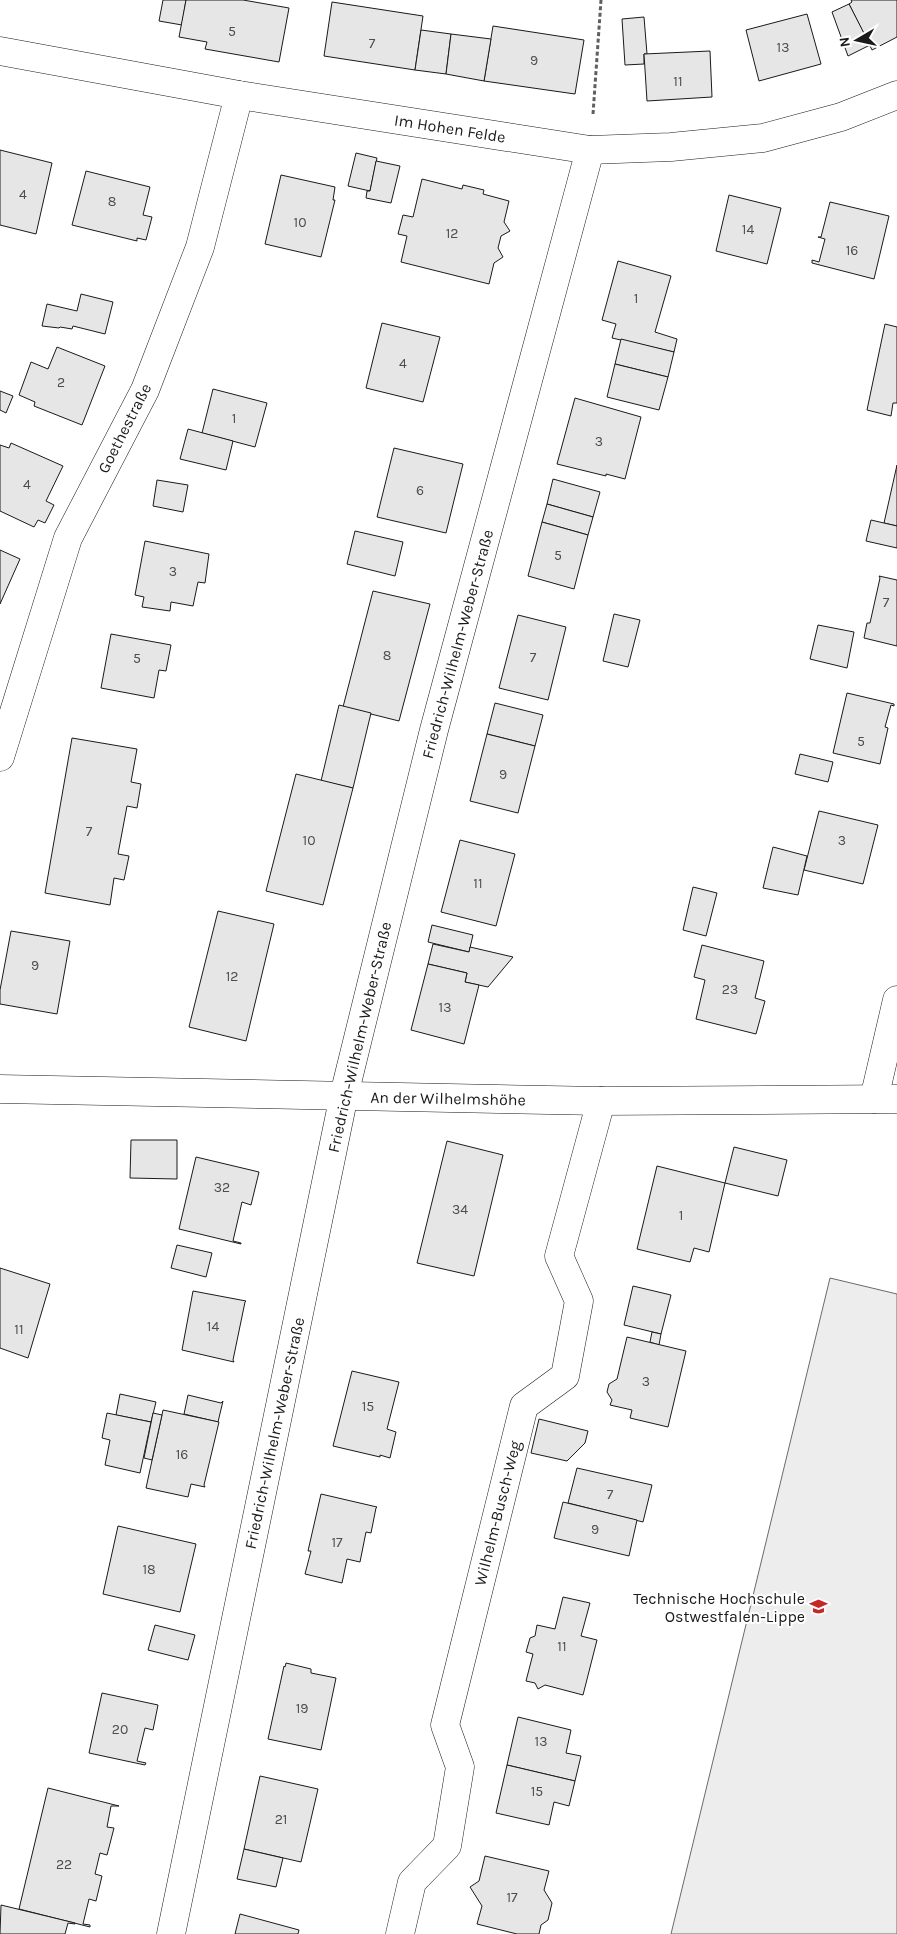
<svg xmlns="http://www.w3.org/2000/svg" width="897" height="1934" viewBox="0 0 897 1934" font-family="Karla,sans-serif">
<rect width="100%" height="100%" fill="#fff"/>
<!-- built -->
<path fill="#ededed" stroke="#6a6a6a" d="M 830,1278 L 897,1294 L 897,1934 L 671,1934 Z"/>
<!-- building -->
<g fill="#e6e6e6" stroke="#1a1a1a">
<path d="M 163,0 L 186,0 L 182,25 L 159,21 Z"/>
<path d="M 186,0 L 243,0 L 289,8 L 279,62 L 205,49 L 207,42 L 179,37 Z"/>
<path d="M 851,0 L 897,0 L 897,37 L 872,50 L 849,4 L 852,2 Z"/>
<path d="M 332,2 L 423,16 L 415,70 L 324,56 Z"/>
<path d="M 849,4 L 870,45 L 848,56 L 832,12 Z"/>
<path d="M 807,14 L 821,64 L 759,81 L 746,30 Z"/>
<path d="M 644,17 L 647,54 L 644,54 L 644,64 L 625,65 L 622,19 Z"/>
<path d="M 493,26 L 584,40 L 575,94 L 484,81 Z"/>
<path d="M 421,30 L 451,34 L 446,74 L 415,70 Z"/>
<path d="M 451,34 L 491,39 L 484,81 L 446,74 Z"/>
<path d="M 710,51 L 712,97 L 647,101 L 644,54 Z"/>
<path d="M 0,150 L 52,163 L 36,234 L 0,225 Z"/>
<path d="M 356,153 L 377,158 L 370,191 L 348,186 Z"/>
<path d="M 376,161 L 400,166 L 391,203 L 366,198 L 367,191 L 370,191 Z"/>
<path d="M 86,171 L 150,187 L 143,215 L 152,217 L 146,240 L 137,238 L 137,241 L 72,225 Z"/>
<path d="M 281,175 L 335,187 L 333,200 L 335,200 L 321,257 L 265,244 Z"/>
<path d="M 422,179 L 462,189 L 463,185 L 484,190 L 483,194 L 509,201 L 504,222 L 510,231 L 501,236 L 498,248 L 503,257 L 494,263 L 489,284 L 401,262 L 407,236 L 398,234 L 403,215 L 413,217 Z"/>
<path d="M 729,195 L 781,208 L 767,264 L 716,251 Z"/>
<path d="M 830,202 L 889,216 L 874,279 L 812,263 L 812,260 L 819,262 L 825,239 L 818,237 L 821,237 Z"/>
<path d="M 618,261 L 671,276 L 655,332 L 677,339 L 674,352 L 612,338 L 616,324 L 602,320 Z"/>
<path d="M 81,294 L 113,302 L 105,334 L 73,326 L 72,329 L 60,327 L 59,328 L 42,326 L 47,304 L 77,311 Z"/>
<path d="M 382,323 L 440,337 L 423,402 L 366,388 Z"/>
<path d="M 885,324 L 897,327 L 897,403 L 893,403 L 891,416 L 867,410 Z"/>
<path d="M 621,339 L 674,352 L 668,377 L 615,364 Z"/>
<path d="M 57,347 L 105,366 L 82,425 L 34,406 L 35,402 L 19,395 L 31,362 L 48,369 Z"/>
<path d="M 615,364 L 668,377 L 659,410 L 607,397 Z"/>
<path d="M 213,389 L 267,403 L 255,447 L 202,433 Z"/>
<path d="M 0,391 L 13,396 L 6,413 L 0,410 Z"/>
<path d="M 575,398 L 641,417 L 625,479 L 606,474 L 606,476 L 557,464 Z"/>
<path d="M 188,429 L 233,441 L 226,470 L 180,459 Z"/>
<path d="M 11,443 L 63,466 L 46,501 L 54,505 L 45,523 L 38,520 L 34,527 L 0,511 L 0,445 L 9,448 Z"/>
<path d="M 394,448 L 463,464 L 446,533 L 377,517 Z"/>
<path d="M 897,465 L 897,526 L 884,523 Z"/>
<path d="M 553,479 L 600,492 L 593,517 L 547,504 Z"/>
<path d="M 157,480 L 188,485 L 183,512 L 153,506 Z"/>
<path d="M 547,504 L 593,517 L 588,535 L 542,522 Z"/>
<path d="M 871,520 L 897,526 L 897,548 L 866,541 Z"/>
<path d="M 542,522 L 588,535 L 574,589 L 528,576 Z"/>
<path d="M 355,531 L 403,542 L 395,576 L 347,564 Z"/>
<path d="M 145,541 L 209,554 L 205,583 L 198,582 L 193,606 L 171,602 L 170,611 L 142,607 L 144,597 L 135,595 Z"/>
<path d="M 0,550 L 20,559 L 0,604 Z"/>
<path d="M 879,576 L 897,580 L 897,646 L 864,638 L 867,623 L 870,623 L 880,578 Z"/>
<path d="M 373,591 L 430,604 L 399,721 L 343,707 Z"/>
<path d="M 614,614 L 640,620 L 628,667 L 603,661 Z"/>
<path d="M 518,615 L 566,627 L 548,700 L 499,688 Z"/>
<path d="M 818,625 L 854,632 L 847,668 L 810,659 Z"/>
<path d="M 111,634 L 171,645 L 166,671 L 159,670 L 154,698 L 101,688 Z"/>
<path d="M 847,693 L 894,704 L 894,706 L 891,705 L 885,727 L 888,728 L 880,764 L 833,753 Z"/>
<path d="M 495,703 L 543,715 L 535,746 L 487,734 Z"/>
<path d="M 339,705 L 371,713 L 353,788 L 321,781 Z"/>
<path d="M 487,734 L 535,746 L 518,813 L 470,801 Z"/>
<path d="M 72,738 L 137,749 L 131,782 L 141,784 L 137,808 L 127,806 L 118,854 L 129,856 L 124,880 L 114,878 L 110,905 L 45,893 Z"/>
<path d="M 800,754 L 833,762 L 828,782 L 795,774 Z"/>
<path d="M 296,774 L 353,788 L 323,905 L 266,891 Z"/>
<path d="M 819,811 L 878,825 L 863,884 L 804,870 Z"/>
<path d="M 460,840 L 515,854 L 496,926 L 441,912 Z"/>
<path d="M 773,847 L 807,856 L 798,895 L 763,888 Z"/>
<path d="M 693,887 L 717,893 L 706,936 L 683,930 Z"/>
<path d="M 218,911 L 274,924 L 246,1041 L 189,1027 Z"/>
<path d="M 432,925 L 473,935 L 469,952 L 428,942 Z"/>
<path d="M 11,931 L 70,941 L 57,1014 L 0,1004 L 0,990 Z"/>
<path d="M 433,944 L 469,952 L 470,947 L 513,957 L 488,987 L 465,982 L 467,973 L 428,964 Z"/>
<path d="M 702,945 L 764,961 L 755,998 L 765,1001 L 756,1034 L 696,1019 L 705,980 L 694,977 Z"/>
<path d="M 428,964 L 467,973 L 465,982 L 479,985 L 464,1044 L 411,1030 Z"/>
<path d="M 131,1140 L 177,1140 L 177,1179 L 130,1178 Z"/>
<path d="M 447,1141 L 503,1155 L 474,1276 L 417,1263 Z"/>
<path d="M 734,1147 L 787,1160 L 778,1196 L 725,1183 Z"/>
<path d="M 196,1157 L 259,1172 L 251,1205 L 242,1202 L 233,1241 L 241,1243 L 241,1244 L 179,1229 Z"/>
<path d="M 657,1166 L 725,1183 L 709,1252 L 694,1248 L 690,1262 L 637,1249 Z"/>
<path d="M 177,1245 L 212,1253 L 206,1277 L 171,1268 Z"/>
<path d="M 0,1268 L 50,1284 L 28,1358 L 0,1348 Z"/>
<path d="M 633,1286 L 671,1295 L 661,1334 L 624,1325 Z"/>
<path d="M 193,1291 L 246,1301 L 245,1302 L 233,1360 L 234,1362 L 182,1350 Z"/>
<path d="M 652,1332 L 661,1334 L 659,1345 L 650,1342 Z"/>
<path d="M 627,1337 L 686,1351 L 668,1427 L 630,1418 L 632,1410 L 610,1405 L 612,1400 L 607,1392 L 609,1384 L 617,1379 Z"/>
<path d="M 352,1371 L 399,1382 L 387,1429 L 396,1432 L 390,1458 L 380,1455 L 380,1457 L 333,1446 Z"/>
<path d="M 120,1394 L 156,1402 L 151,1422 L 116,1415 Z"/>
<path d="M 188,1395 L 221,1403 L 223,1401 L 218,1422 L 184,1414 Z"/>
<path d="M 163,1410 L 219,1422 L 204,1485 L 205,1487 L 191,1484 L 188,1497 L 146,1488 Z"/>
<path d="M 107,1413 L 151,1422 L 140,1473 L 105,1465 L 110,1440 L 102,1438 Z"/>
<path d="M 153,1413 L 162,1415 L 152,1460 L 144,1458 Z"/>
<path d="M 539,1419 L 588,1431 L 585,1443 L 567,1461 L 531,1453 Z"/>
<path d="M 577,1468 L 652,1485 L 643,1522 L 568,1503 Z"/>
<path d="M 321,1494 L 377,1507 L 376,1508 L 371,1533 L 366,1532 L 360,1562 L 347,1559 L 342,1583 L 305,1574 L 311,1551 L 308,1551 Z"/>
<path d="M 563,1502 L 637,1520 L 629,1556 L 554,1538 Z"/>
<path d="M 118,1526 L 196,1544 L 180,1612 L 103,1594 Z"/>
<path d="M 563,1597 L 590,1603 L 581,1636 L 597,1640 L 583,1695 L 545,1685 L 538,1689 L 535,1683 L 526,1681 L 533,1654 L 526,1652 L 530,1638 L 535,1636 L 537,1625 L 555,1629 Z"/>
<path d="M 155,1625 L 195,1635 L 188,1660 L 148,1650 Z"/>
<path d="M 286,1663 L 311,1669 L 311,1673 L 336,1678 L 321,1750 L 268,1739 L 284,1666 L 285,1667 Z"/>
<path d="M 102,1693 L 158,1705 L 153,1730 L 145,1728 L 137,1761 L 146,1763 L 145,1765 L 89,1753 Z"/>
<path d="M 518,1717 L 571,1730 L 566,1753 L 581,1756 L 575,1781 L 507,1765 Z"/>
<path d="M 507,1765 L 575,1781 L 569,1806 L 554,1802 L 549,1825 L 496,1813 Z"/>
<path d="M 260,1776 L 318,1789 L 301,1862 L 244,1849 Z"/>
<path d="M 48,1788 L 119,1806 L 111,1806 L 107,1827 L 114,1828 L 107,1855 L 100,1853 L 95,1874 L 102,1876 L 96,1901 L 89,1899 L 83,1924 L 90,1925 L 90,1927 L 19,1909 Z"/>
<path d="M 244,1849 L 283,1858 L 276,1887 L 237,1879 Z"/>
<path d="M 485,1856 L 549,1871 L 544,1890 L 552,1903 L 548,1920 L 541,1925 L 539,1934 L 517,1934 L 477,1924 L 482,1906 L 470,1887 L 479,1881 Z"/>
<path d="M 1,1905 L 75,1923 L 75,1924 L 68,1923 L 65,1934 L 0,1934 Z"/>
<path d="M 240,1914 L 299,1930 L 298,1934 L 235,1934 Z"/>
</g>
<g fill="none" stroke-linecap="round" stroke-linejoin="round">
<defs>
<g id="minor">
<path d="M 0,51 L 239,95 L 590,150 L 671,147 L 763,138 L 841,117 L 897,95"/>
<path d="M 0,757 L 68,538 L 145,390 L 200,247 L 239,95"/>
<path d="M 0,1089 L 601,1101 L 897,1099"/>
<path d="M 874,1099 L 897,1000"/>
<path d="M 171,1934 L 344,1095 L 434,730 L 590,150"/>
<path d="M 400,1934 L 412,1882 L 447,1846 L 460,1767 L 445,1725 L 524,1406 L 565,1376 L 579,1301 L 559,1256 L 601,1101"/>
</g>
</defs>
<!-- minor casing -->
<use href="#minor" stroke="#1a1a1a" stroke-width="29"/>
<!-- path -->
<path stroke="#5f5f5f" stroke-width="3" stroke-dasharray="4 2.5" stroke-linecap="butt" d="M 593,114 L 601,0"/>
<!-- minor -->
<use href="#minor" stroke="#fff" stroke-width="28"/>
</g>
<!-- icons -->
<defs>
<symbol id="university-bare" viewBox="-9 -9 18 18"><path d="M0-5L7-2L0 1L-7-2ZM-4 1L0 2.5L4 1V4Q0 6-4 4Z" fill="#c62828" stroke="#fff" stroke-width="2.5" paint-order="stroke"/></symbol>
</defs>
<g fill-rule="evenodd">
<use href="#university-bare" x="806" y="1594" width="25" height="25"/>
</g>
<g text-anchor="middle" stroke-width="4" stroke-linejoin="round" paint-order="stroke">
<!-- number labels -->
<g font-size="14" fill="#4d4d4d">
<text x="232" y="36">5</text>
<text x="372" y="48">7</text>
<text x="783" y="52">13</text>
<text x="534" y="65">9</text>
<text x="678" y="86">11</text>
<text x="23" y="199">4</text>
<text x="112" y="206">8</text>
<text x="300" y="227">10</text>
<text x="748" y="234">14</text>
<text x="452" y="238">12</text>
<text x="852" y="255">16</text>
<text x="636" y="303">1</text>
<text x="403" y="368">4</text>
<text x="61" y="387">2</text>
<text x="234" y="423">1</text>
<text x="599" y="446">3</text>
<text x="27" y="489">4</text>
<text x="420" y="495">6</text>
<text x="558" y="560">5</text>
<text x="173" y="576">3</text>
<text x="886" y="607">7</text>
<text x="387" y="660">8</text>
<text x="533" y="662">7</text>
<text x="137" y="663">5</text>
<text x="861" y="746">5</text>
<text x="503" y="779">9</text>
<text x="89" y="836">7</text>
<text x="309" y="845">10</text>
<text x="842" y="845">3</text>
<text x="478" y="888">11</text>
<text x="35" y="970">9</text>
<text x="232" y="981">12</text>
<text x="730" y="994">23</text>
<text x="445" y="1012">13</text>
<text x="222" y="1192">32</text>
<text x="460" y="1214">34</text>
<text x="681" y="1220">1</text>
<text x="213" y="1331">14</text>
<text x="19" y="1334">11</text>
<text x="646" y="1386">3</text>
<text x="368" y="1411">15</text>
<text x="182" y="1459">16</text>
<text x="610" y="1499">7</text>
<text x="595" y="1534">9</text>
<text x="337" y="1547">17</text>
<text x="149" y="1574">18</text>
<text x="562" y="1651">11</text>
<text x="302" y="1713">19</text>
<text x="120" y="1734">20</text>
<text x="541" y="1746">13</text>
<text x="537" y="1796">15</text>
<text x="281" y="1824">21</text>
<text x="64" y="1869">22</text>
<text x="512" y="1902">17</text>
</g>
<!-- street labels -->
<g font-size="16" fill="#1a1a1a" stroke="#fff">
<text transform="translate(450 128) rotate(9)" y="6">Im Hohen Felde</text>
<text transform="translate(124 428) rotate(-63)" y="6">Goethestraße</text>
<text transform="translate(457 644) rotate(-75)" y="6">Friedrich-Wilhelm-Weber-Straße</text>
<text transform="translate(359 1037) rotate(-77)" y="6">Friedrich-Wilhelm-Weber-Straße</text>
<text transform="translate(448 1098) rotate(1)" y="6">An der Wilhelmshöhe</text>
<text transform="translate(274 1433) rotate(-78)" y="6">Friedrich-Wilhelm-Weber-Straße</text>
<text transform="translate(497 1513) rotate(-76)" y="6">Wilhelm-Busch-Weg</text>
</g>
<!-- poi labels -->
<g font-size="16" fill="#1a1a1a" stroke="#fff" text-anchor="end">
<text x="805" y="1604">Technische Hochschule<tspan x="805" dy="18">Ostwestfalen-Lippe</tspan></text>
</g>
</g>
<!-- north arrow -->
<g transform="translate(857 40) rotate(261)" stroke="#ffffff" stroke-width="4" paint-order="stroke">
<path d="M0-4L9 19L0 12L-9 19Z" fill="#1a1a1a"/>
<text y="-8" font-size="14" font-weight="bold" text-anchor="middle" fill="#1a1a1a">N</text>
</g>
</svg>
